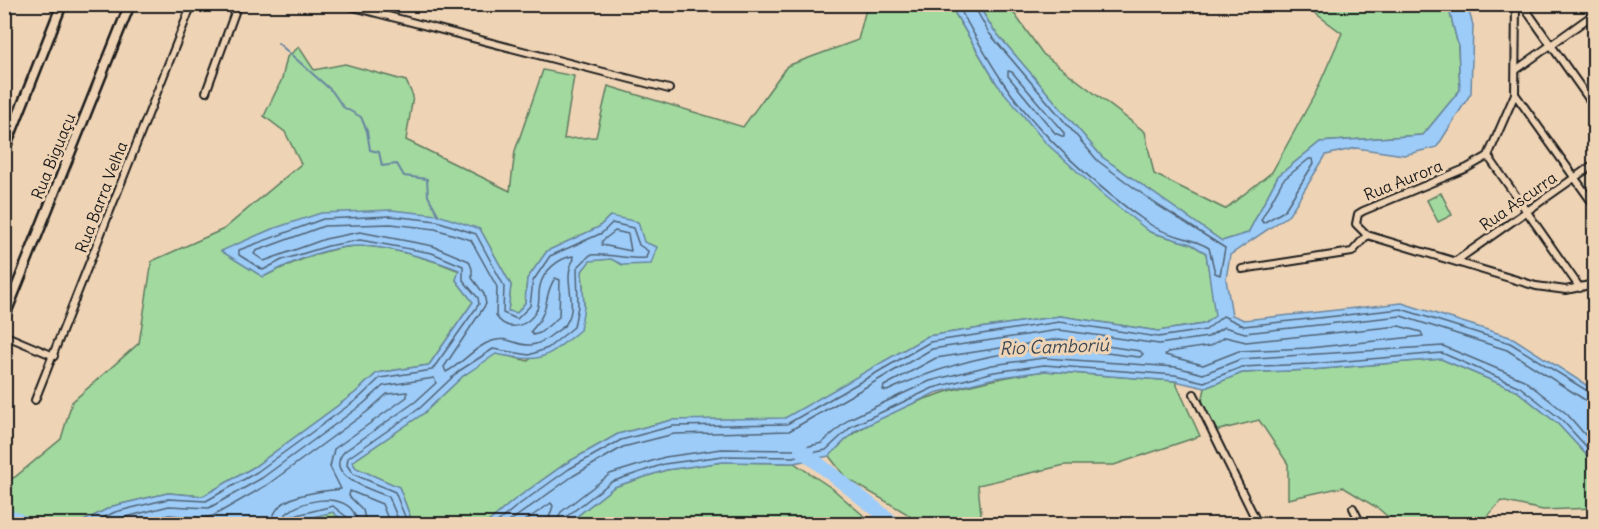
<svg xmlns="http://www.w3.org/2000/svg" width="1599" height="529" viewBox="0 0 1599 529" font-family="Delius,sans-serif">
<rect width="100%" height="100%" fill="#eed3b5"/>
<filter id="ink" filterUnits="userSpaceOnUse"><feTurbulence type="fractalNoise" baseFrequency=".0167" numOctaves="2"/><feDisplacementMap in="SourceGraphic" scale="12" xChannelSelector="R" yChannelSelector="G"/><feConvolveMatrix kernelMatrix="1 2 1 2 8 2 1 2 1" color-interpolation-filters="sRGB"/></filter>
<g filter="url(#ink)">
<!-- green -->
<g fill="#a1d99f" stroke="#5e7a5e" stroke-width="1.5">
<path d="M 867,5 L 950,5 L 997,84 L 1150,232 L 1191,244 L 1206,253 L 1216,316 L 1204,324 L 1158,331 L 1060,316 L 928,336 L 785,419 L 672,420 L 618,434 L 565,464 L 513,501 L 486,524 L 413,524 L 399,487 L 356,468 L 352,462 L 424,413 L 463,376 L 496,353 L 528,361 L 584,307 L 582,271 L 590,260 L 612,259 L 623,265 L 644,242 L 610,216 L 599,227 L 547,251 L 527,279 L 525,303 L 517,313 L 508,311 L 511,285 L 480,229 L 272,229 L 222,251 L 263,277 C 291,263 329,246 360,246 C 389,246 433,260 460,271 L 456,280 L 473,302 L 429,365 L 377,373 L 355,393 L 254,467 L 203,496 L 168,493 L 113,506 L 78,524 L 31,524 L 5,511 L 5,481 L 15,477 L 61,439 L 72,402 L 139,343 L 152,261 L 224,229 L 301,164 L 285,132 L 264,116 L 282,79 L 287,57 L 299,47 L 314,70 L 345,64 L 406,81 L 413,96 L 406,140 L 510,191 L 515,151 L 543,70 L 574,76 L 564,139 L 596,137 L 608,86 L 743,127 L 787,66 L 858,40 Z"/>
<path d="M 978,5 L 1008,5 L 1043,54 L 1145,132 L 1154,174 L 1225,209 L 1272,172 L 1316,92 L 1342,33 L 1304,5 L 1448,5 L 1458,45 L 1460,90 L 1423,135 L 1320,142 L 1278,176 L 1248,233 L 1222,241 L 1102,157 L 993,29 Z"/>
<path d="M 1441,193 L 1452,215 L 1438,222 L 1427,200 Z"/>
<path d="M 1441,359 L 1517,391 L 1558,424 L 1594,463 L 1594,508 L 1543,510 L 1501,501 L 1480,524 L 1396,524 L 1379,509 L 1343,487 L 1288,499 L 1288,464 L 1259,420 L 1215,431 L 1202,402 L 1205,388 L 1242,373 L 1310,370 Z"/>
<path d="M 1045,371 L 1175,381 L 1200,436 L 1114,465 L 1065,465 L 978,485 L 982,524 L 918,524 L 906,513 L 846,478 L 829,456 C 838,448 847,437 857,431 C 915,396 979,380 1045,371 Z"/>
<path d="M 723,462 L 794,463 L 833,489 L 873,524 L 567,524 L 614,487 L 666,470 Z"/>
<path d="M 333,512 L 346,524 L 284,524 Z"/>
</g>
<!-- water -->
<g fill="#9dccf8" stroke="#6986a0" stroke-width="1.5">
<path d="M 950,5 L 978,5 L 993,29 L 1102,157 L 1222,241 L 1248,233 L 1278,176 L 1320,142 L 1423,135 L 1460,90 L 1458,45 L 1448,5 L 1467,5 L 1473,25 L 1471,93 L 1437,147 L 1404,155 L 1356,148 L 1326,155 L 1289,215 L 1230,255 L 1226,279 L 1232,315 L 1244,320 L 1402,303 L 1513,338 L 1594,390 L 1594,463 L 1558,424 L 1517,391 L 1441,359 L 1310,370 L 1242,373 L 1205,388 L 1175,381 L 1045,371 L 995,378 L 935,393 L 855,431 L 829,456 L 794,463 L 723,462 L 666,470 L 614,487 L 567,524 L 486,524 L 513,501 L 565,464 L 618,434 L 672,420 L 785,418 L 928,336 L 1060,316 L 1158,331 L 1204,324 L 1215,316 L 1206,253 L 1191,244 L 1150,232 L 1103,195 L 1045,142 L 997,84 Z"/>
<path d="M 391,210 L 438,215 L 480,229 L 511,285 L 508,311 L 517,313 L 525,303 L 527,279 L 547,251 L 599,227 L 610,216 L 638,222 L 644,242 L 657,247 L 651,264 L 623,265 L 611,259 L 590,261 L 582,271 L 584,307 L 580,330 C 543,360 543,363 496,354 L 463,376 L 424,413 L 352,462 L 356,468 L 399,487 L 413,524 L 346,524 L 333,512 L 284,524 L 78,524 L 113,506 L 168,493 L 203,496 L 254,467 L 355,393 L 377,373 L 429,365 L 473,302 L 456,280 L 459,270 C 435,260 387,246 360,246 C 328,246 291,262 263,277 L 221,251 L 272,229 L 321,213 Z"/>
</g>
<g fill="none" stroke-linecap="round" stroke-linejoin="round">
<!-- shore -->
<g stroke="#506274" stroke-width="1.5">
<path d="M 957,4 C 971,29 985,55 1001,79 C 1035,131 1099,190 1151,225 C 1166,236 1191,237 1209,248 L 1215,273 L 1220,275 L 1225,248 L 1156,204 L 1098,161 L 989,33 L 973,4"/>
<path d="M 1008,71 L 1012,72 L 1064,133 L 1064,137 L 1055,133 L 1008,76 Z"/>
<path d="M 1309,159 L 1313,159 L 1314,163 L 1284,211 L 1263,223 L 1261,220 L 1283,180 Z"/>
<path d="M 391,224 L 435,229 L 471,240 L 497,287 L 496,316 C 508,334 529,326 537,309 C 540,302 538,294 540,286 C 543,271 559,258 573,256 L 574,259 C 561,278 579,303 567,322 C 565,327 557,331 553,334 C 523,359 515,333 492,341 C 475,346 462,364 446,372 L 444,367 L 486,304 L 484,294 L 472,278 L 472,269 L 469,261 L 433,246 L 360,232 L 325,239 L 264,261 L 254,254 L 256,251 L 324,226 Z"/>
<path d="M 615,231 L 628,234 L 631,251 L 602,245 L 602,241 Z"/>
<path d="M 555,278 L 560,280 L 559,317 L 540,333 L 533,335 L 531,331 C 552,309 542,297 555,278 Z"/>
<path d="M 1399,326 L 1421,332 L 1423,336 L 1309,348 L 1239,351 L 1203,365 L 1165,355 L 1168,352 L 1210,346 L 1225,337 L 1246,342 Z"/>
<path d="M 1059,339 L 1140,351 L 1143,354 L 1140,357 C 1108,354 1074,347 1043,349 C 988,353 936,368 887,391 L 883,390 L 884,386 L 936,358 Z"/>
<path d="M 91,524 L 115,512 L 168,499 L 206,501 L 257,472 L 359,398 L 380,378 L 432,370 L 479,304 L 478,298 L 463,280 L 463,266 L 432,253 L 360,240 L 328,246 L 282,260 L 263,270 L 239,255 L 239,250 L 323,219 L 391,216 L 437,221 L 476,234 L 504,286 L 503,313 L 517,319 L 530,306 L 533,281 L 550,256 L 602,233 L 612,223 L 633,228 L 639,245 L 648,251 L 646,258 C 626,260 611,253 590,255 L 577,268 L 578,306 L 574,327 L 548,348 L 529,355 L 493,349 L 459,371 L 420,408 L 348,458 L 347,465 L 353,474 L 395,492 L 408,524"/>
<path d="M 107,524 L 118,519 L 169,506 L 209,508 L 262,478 L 363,404 L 383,386 L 434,378 L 436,383 L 415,402 L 345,451 C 321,476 373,490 389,497 L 400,524"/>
<path d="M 132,524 L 169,515 L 202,518 L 213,516 L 267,485 L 368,411 L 387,394 L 407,392 L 407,397 L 334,449 L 330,467 L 341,489 C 319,492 273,493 272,524"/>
<path d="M 281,524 C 283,501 355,484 357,524"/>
<path d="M 289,524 L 293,516 L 333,506 L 348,518 L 350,524"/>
<path d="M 366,524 L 363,510 L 349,496 L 350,491 L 382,504 L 390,524"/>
<path d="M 495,524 L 517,506 L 569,469 L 621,440 L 673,426 L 787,424 L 930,342 L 1059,322 L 1158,337 L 1206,330 L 1223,316 L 1244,326 L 1401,309 L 1510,343 L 1594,395"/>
<path d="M 506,524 L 573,476 L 623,447 L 674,434 L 789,431 L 932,349 L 1059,330 L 1159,344 L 1208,337 L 1224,327 L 1245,333 L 1401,316 L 1507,350 L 1585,400 L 1594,402"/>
<path d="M 520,524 L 551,503 L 553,506 L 547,524"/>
<path d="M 556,524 L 561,512 L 610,474 L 665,457 L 722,449 L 793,450 L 822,443 L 849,419 L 930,381 L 992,365 L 1044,358 L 1176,367 L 1203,374 L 1241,359 L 1443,346 L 1524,380 L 1567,414 L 1594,445"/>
<path d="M 564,524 L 566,517 L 611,482 L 664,464 L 723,456 L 793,457 L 826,450 L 852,426 L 933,388 L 994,372 L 1044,365 L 1175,375 L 1204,382 L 1242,367 L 1310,364 L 1442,353 L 1520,387 L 1562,420 L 1594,455"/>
</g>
<!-- stream -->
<path stroke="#6986a0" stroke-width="2" d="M 278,43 L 332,91 L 343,107 L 361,117 L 367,131 L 370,150 L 379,152 L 382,166 L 397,164 L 404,176 L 427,179 L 428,196 L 439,216"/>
<!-- river -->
<g stroke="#9dccf8" stroke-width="14">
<path d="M 801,450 L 895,524"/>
<path d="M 4,514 L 27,524"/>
</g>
<defs>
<g id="street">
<path d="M 178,4 L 190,9"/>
<path d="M 342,4 L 669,89"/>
<path d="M 1516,4 L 1515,94 L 1488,156 L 1467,168 L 1363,211 L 1358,214 L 1356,224 L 1367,235 L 1536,286 L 1566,290 L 1594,284"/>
<path d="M 1522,4 L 1594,106"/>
<path d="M 1516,70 L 1594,14"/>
<path d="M 206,92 L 238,4"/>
<path d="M 1515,94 L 1594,205"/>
<path d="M 1488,156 L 1580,288"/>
<path d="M 1456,261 L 1594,164"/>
<path d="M 1242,269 L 1352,252 L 1367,235"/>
<path d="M 4,335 L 54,356"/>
<path d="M 1194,394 L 1258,524"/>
<path d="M 35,400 L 192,4"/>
<path d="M 1353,508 L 1361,524"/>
</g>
<g id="secondary">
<path d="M 4,151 L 62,4"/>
<path d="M 4,318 L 130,4"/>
</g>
</defs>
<!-- street casing -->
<use href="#street" stroke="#1c1c1c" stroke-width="10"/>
<!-- secondary casing -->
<use href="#secondary" stroke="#1c1c1c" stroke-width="13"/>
<!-- street -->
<use href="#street" stroke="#eed3b5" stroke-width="6"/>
<!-- secondary -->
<use href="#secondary" stroke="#eed3b5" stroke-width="8"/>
</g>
</g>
<g text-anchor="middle" stroke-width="6" stroke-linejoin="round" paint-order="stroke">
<!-- street labels -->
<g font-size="16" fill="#1c1c1c" stroke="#eed3b5">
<text transform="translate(53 156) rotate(-68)" y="6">Rua Biguaçu</text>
<text transform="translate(1403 180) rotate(-22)" y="6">Rua Aurora</text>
<text transform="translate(101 197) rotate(-69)" y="6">Rua Barra Velha</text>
<text transform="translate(1518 201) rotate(-35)" y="6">Rua Ascurra</text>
</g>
<!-- water labels -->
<g font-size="18" font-style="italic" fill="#3c4853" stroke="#eed3b5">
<text transform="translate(1054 347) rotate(-2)" y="6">Rio Camboriú</text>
</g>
</g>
<!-- margin -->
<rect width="1599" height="529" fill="none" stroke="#eed3b5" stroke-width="24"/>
<rect x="12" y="12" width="1575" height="505" fill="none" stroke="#1c1c1c" stroke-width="2" filter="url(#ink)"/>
</svg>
